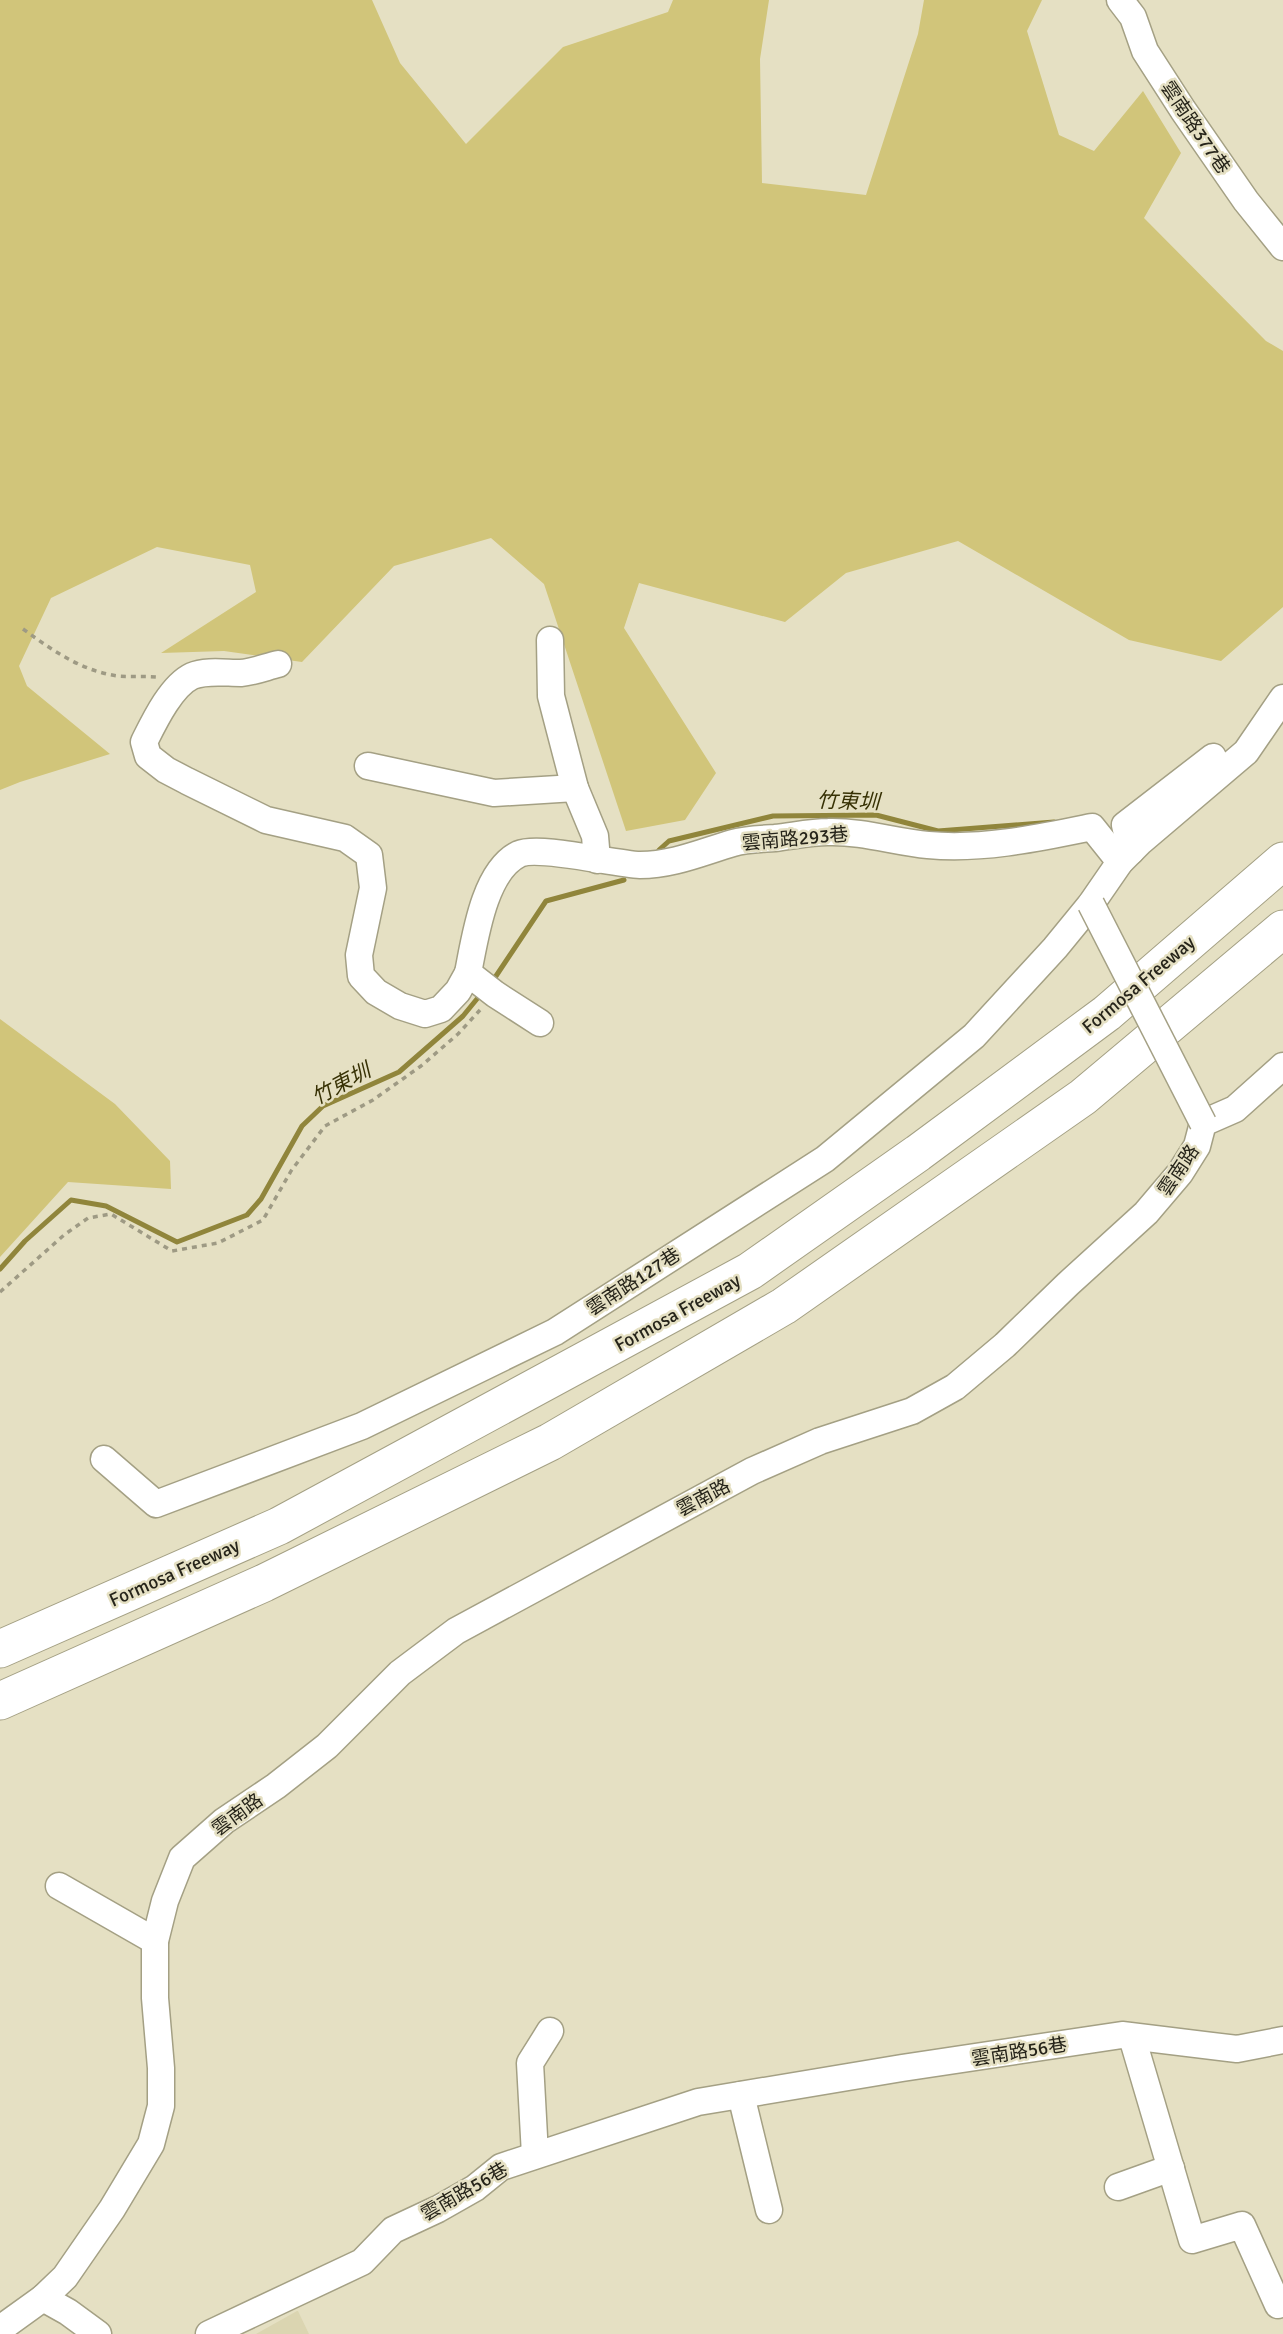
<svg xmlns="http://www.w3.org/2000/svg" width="1283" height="2334" viewBox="0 0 1283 2334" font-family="Signika,'Noto Sans TC',sans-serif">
<rect width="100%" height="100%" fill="#e5e0c3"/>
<!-- built -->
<path fill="#dbd5b1" d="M 298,2311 L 309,2334 L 256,2334 L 297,2311 Z"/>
<!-- green -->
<g fill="#d1c57a">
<path d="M 0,0 L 372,0 L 400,63 L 466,144 L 563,47 L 668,12 L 673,0 L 769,0 L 760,59 L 762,183 L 866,195 L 918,34 L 924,0 L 1042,0 L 1027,31 L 1059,135 L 1094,151 L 1143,91 L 1181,153 L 1144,218 L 1266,341 L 1283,351 L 1283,607 L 1221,661 L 1129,640 L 958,541 L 846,573 L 785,622 L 639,583 L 624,628 L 716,773 L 685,820 L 626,831 L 544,584 L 491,538 L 394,566 L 302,662 L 224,651 L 161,653 L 256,592 L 250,565 L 157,547 L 51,598 L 19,666 L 27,686 L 110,754 L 20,782 L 0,790 Z"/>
<path d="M 0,1019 L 115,1104 L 170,1161 L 171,1189 L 68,1182 L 0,1257 Z"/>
</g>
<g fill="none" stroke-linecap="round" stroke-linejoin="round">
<!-- stream -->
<g stroke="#90853b" stroke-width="5">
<path d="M 659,850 L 669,841 L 773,816 L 876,815 L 938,831 L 1054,822"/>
<path d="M 492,982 L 546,901 L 624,880"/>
<path d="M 0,1269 L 25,1241 L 71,1200 L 106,1206 L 177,1242 L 247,1215 L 261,1199 L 302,1126 L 323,1106 L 399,1072 L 463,1016 L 481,994"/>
</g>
<defs>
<g id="minor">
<path d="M 1120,0 L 1133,17 L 1145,51 L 1183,110 L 1246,201 L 1283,247"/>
<path d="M 550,640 L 551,696 L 575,788 L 595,836 L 597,860"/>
<path d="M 278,664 C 266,667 253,672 241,673 C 225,673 206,670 192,676 C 171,686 154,722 144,742 L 148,756 L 166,770 L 187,781 L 266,820 L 345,838 L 369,855 L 373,888 L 359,955 L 361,976 L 376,992 L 400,1006 L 425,1014 L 441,1009 L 458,991 L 468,973"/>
<path d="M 368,766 L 494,793 L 575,788"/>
<path d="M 1131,851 L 1125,825 L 1213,757"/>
<path d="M 540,1023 L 495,994 L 468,973 C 475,938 484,871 519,854 C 539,845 614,864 640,865 C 673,865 702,852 733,843 C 746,839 762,839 775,838 C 793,836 811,832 828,832 C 863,831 895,842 928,845 C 983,850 1038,838 1092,827 L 1120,862"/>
<path d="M 104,1459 L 156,1504 L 362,1426 L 555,1332 L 825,1159 L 974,1036 L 1055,948 L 1091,904 L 1120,862 L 1140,842 L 1246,752 L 1283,698"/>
<path d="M 59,1886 L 155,1941"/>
<path d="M 1132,2037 L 1192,2240 L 1242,2225 L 1278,2305"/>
<path d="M 741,2095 L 769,2210"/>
<path d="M 535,2155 L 530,2063 L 550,2031"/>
<path d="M 1118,2187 L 1171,2168"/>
<path d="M 43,2298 L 68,2312 L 98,2334"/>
<path d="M 0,2329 L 43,2298 L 65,2277 L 112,2209 L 151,2144 L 161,2106 L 161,2068 L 155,1998 L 155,1941 L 165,1901 L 182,1858 L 224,1821 L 276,1786 L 327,1746 L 400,1673 L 456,1631 L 752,1471 L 820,1441 L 912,1411 L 955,1387 L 1005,1345 L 1068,1284 L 1146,1213 L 1180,1173 L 1197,1146 L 1203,1123 L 1235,1109 L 1283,1066"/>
<path d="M 209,2334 L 362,2262 L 393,2230 L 438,2209 L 475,2188 L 501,2167 L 698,2102 L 902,2068 L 1122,2035 L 1237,2049 L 1283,2040"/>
</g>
<g id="highway">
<path d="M 0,1649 L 279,1526 L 750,1271 L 918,1153 L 1107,1013 L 1283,861"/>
<path d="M 0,1701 L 264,1583 L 550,1442 L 784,1306 L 1083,1097 L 1283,929"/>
</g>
</defs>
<!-- minor casing -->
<use href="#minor" stroke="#a4a084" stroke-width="29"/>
<!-- highway casing -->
<use href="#highway" stroke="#a4a084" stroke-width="39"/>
<!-- path -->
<g stroke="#9e9a84" stroke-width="3.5" stroke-dasharray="5 5" stroke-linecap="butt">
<path d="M 23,629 C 52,650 81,671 118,676 C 131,677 144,676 157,677"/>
<path d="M 0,1292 L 64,1235 L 88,1218 L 111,1214 L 172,1251 L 218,1243 L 263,1220 L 291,1171 L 325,1126 L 373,1100 L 421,1066 L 458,1034 L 480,1010"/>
</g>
<!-- minor -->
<use href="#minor" stroke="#fff" stroke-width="26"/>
<!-- highway -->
<use href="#highway" stroke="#fff" stroke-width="37"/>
<defs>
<path id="minor-bridge" d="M 1091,904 L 1203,1123"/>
</defs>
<!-- minor-bridge casing -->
<use href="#minor-bridge" stroke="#a4a084" stroke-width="29" stroke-linecap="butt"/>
<!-- minor-bridge -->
<use href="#minor-bridge" stroke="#fff" stroke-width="26"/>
</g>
<g text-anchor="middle" stroke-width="5" stroke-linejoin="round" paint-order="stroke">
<!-- street labels -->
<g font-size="19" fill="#26241a" stroke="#e5e0c3">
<text transform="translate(1196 127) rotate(56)" y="7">雲南路377巷</text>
<text transform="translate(795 838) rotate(-5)" y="7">雲南路293巷</text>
<text transform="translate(1138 984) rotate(-40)" y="7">Formosa Freeway</text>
<text transform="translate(1178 1170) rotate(-56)" y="7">雲南路</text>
<text transform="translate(633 1281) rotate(-33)" y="7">雲南路127巷</text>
<text transform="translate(677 1312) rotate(-29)" y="7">Formosa Freeway</text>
<text transform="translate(703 1497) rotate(-28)" y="7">雲南路</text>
<text transform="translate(174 1572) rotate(-24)" y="7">Formosa Freeway</text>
<text transform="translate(237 1814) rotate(-36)" y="7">雲南路</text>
<text transform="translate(1019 2051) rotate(-9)" y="7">雲南路56巷</text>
<text transform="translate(464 2191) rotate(-30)" y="7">雲南路56巷</text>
</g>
<!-- water labels -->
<g font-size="21" font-style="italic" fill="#373104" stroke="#e5e0c3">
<text transform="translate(848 801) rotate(2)" y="7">竹東圳</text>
<text transform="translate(341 1084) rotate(-28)" y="7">竹東圳</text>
</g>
</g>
</svg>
